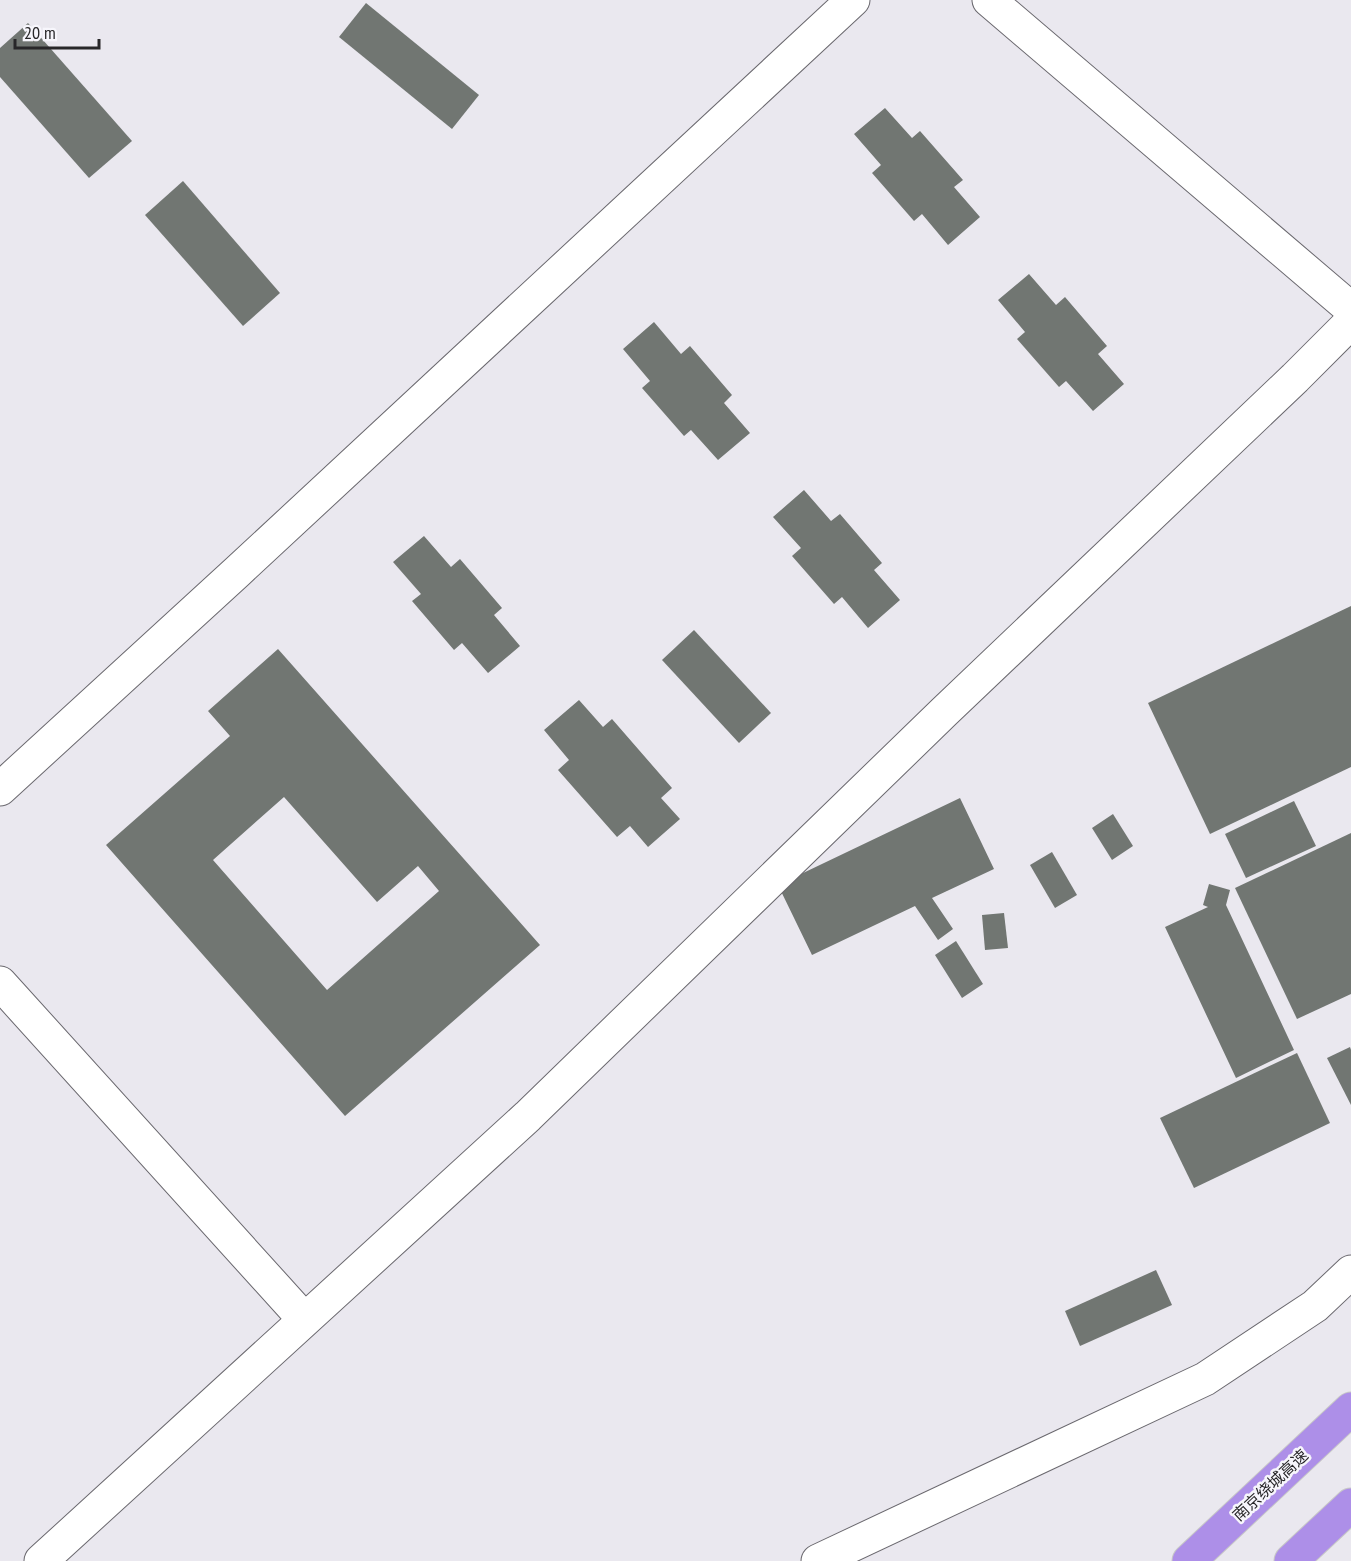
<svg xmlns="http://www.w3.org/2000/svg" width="1351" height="1561" viewBox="0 0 1351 1561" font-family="'PT Sans Narrow','Noto Sans SC',sans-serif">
<rect width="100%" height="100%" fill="#eae8ef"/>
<!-- building -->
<g fill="#717672" fill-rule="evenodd">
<path d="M 366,3 L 479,95 L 452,129 L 339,37 Z"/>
<path d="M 28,23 L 132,141 L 89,178 L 0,77 L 0,48 Z"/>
<path d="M 885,108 L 912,138 L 920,131 L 963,180 L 954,187 L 980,217 L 948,245 L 922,214 L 914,221 L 872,173 L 881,165 L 854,134 Z"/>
<path d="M 183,181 L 280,293 L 243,326 L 145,215 Z"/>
<path d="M 1029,274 L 1056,305 L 1065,297 L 1107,346 L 1098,354 L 1124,384 L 1093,411 L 1066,381 L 1059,387 L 1017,339 L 1025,332 L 998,300 Z"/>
<path d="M 654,322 L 681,354 L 690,346 L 732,395 L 724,403 L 750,433 L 718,460 L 691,430 L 684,436 L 642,388 L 650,381 L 623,349 Z"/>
<path d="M 804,490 L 831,521 L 840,514 L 882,563 L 874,570 L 900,600 L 868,628 L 842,597 L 834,604 L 792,556 L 801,548 L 773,517 Z"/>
<path d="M 424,536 L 451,567 L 460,559 L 502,608 L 494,615 L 520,646 L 488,673 L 462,643 L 454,650 L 412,601 L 421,594 L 393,562 Z"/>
<path d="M 1351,606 L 1351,767 L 1210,834 L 1148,703 Z"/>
<path d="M 694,630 L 771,713 L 739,743 L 662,660 Z"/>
<path d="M 278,649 L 540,945 L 345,1116 L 106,845 L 230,736 L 208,711 ZM 284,797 L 377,902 L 418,866 L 439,891 L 327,990 L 213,860 Z"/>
<path d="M 579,700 L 603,727 L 612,719 L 672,788 L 661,798 L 680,819 L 648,847 L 630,826 L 617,837 L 558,770 L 569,760 L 544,730 Z"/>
<path d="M 960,798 L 994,869 L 932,898 L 953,929 L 938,940 L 915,906 L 812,955 L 778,885 Z"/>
<path d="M 1294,801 L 1316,846 L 1246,878 L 1225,834 Z"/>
<path d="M 1113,814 L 1133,846 L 1112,860 L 1092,828 Z"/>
<path d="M 1351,833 L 1351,994 L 1297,1019 L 1235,888 Z"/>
<path d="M 1052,852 L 1077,895 L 1055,908 L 1030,865 Z"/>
<path d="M 1209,884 L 1230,890 L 1226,905 L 1294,1050 L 1236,1078 L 1165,927 L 1208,907 L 1203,905 Z"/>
<path d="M 1004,913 L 1008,948 L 985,950 L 982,915 Z"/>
<path d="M 956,941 L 983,984 L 962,998 L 935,955 Z"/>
<path d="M 1350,1047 L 1351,1050 L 1351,1105 L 1327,1058 Z"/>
<path d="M 1297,1053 L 1330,1123 L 1194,1188 L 1160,1118 Z"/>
<path d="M 1156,1270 L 1172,1305 L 1080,1346 L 1065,1311 Z"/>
</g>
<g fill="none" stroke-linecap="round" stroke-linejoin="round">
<defs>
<g id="minor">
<path d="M 989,0 L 1351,309"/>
<path d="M 0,789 L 237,572 L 853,0"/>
<path d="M 0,983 L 304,1319"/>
<path d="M 41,1561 L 528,1116 L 944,712 L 1295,378 L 1351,322"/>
<path d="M 818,1561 L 1205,1379 L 1315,1306 L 1351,1272"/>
</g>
<g id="highway">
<path d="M 1189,1561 L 1351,1409"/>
<path d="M 1291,1561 L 1351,1505"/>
</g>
</defs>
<!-- minor casing -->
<use href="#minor" stroke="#6a686e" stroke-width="35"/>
<!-- highway casing -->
<use href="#highway" stroke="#c7c7c7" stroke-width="35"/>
<!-- minor -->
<use href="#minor" stroke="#fff" stroke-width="33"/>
<!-- highway -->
<use href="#highway" stroke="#ad8fe8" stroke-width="33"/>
</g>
<g text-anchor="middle" stroke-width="5" stroke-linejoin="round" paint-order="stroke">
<!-- street labels -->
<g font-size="16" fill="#282729" stroke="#f7f6fc">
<text transform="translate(1270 1485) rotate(-43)" y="6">南京绕城高速</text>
</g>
</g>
<!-- scale -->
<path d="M15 39v9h84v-9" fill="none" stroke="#282729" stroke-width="3"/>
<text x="24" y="39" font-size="18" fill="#282729" stroke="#f7f6fc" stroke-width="4.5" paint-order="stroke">20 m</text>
</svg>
